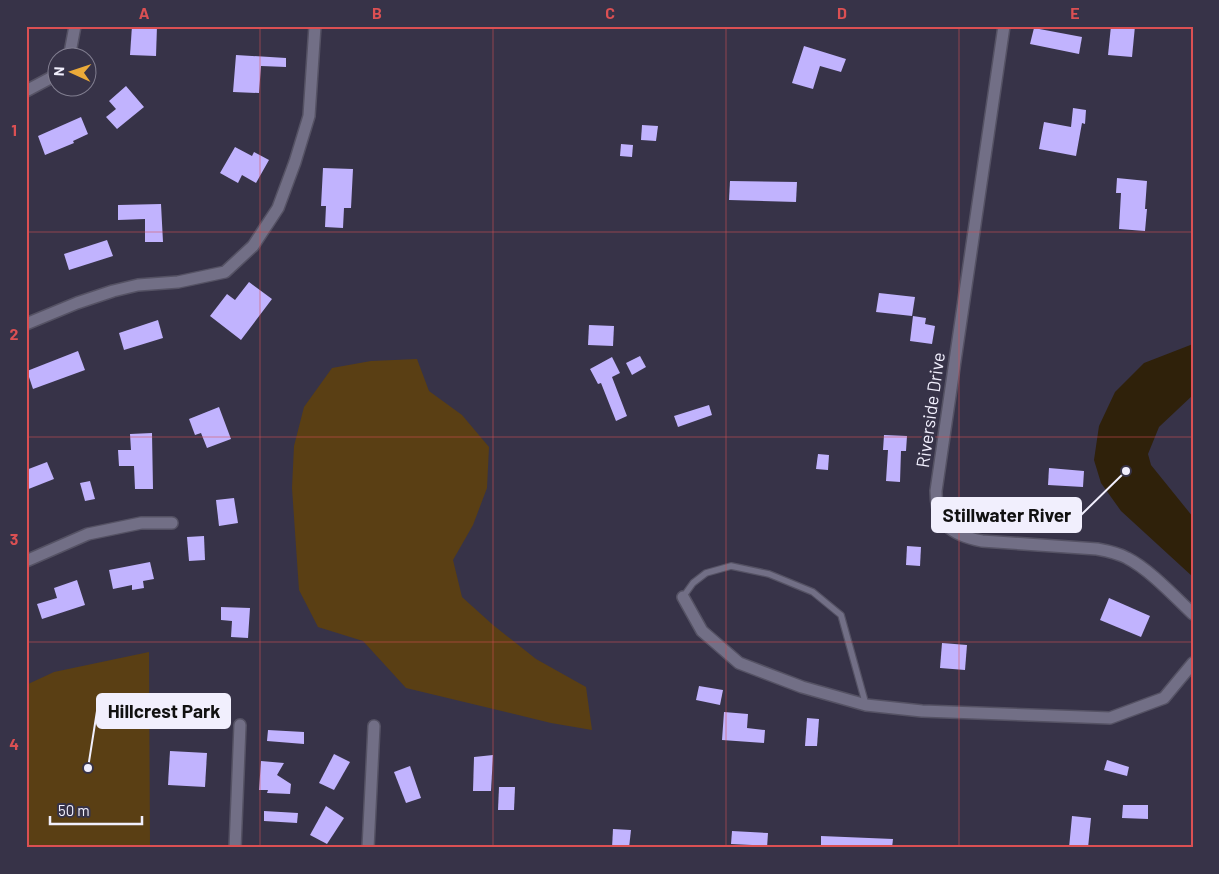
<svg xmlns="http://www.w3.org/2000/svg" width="1219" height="874" viewBox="0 0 1219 874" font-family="Barlow,sans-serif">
<rect width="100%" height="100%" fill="#373348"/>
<!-- green -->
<g fill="#5a3f14">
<path d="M 417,359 L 429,391 L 462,415 L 489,447 L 487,488 L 473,525 L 453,560 L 462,597 L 493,625 L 536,659 L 586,687 L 592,730 L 551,723 L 406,688 L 363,641 L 318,627 L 299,590 L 292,488 L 294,446 L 304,407 L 332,368 L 371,361 Z"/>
<path d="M 149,652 L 150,848 L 26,848 L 26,685 L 54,672 Z"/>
</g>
<!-- water -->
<path fill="#2f210a" d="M 1193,344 L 1193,395 L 1159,427 L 1148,454 L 1151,465 L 1193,517 L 1193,577 L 1121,511 L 1101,483 L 1094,460 L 1099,426 L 1115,392 L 1144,363 Z"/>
<!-- building -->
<g fill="#c1b3fe">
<path d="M 132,26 L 157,26 L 156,56 L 130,55 Z"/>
<path d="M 1111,26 L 1135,26 L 1132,57 L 1108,55 Z"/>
<path d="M 1034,28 L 1082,37 L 1079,54 L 1030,44 Z"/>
<path d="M 804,46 L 846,59 L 841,72 L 820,66 L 813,89 L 792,83 Z"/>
<path d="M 236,55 L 286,58 L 286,67 L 261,66 L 259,93 L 233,92 Z"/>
<path d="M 126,86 L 144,107 L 117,129 L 106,117 L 116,109 L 109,101 Z"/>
<path d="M 1073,108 L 1086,110 L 1085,124 L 1082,123 L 1076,156 L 1039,149 L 1044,122 L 1071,127 Z"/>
<path d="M 81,117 L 88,134 L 73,141 L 74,143 L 45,155 L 38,136 Z"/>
<path d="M 642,125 L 658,126 L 656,141 L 641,140 Z"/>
<path d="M 621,144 L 633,145 L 632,157 L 620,156 Z"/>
<path d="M 235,147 L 252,156 L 254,152 L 269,160 L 256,183 L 242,175 L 238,183 L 220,173 Z"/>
<path d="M 323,168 L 353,169 L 351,208 L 344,208 L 343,228 L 325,227 L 326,206 L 321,206 Z"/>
<path d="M 1117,178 L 1147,181 L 1145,209 L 1147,209 L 1145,231 L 1119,229 L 1121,193 L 1116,193 Z"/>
<path d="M 730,181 L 797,182 L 796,202 L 729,200 Z"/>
<path d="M 161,204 L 163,242 L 145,242 L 145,219 L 118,220 L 118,205 Z"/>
<path d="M 107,240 L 113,256 L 69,270 L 64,254 Z"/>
<path d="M 249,282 L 272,299 L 241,340 L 210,316 L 227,294 L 235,300 Z"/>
<path d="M 879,293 L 915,297 L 912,316 L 876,312 Z"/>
<path d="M 913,316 L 926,318 L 925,324 L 935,326 L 932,344 L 910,341 Z"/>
<path d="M 158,320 L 163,338 L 124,350 L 119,333 Z"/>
<path d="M 589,325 L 614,326 L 613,346 L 588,345 Z"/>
<path d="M 78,351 L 85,370 L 33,389 L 27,371 Z"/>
<path d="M 640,356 L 646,367 L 632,375 L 626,363 Z"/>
<path d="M 612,357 L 620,373 L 612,377 L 627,416 L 616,421 L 601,383 L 598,384 L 590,369 Z"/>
<path d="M 709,405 L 712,415 L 678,427 L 674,416 Z"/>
<path d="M 219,407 L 231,439 L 207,448 L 201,433 L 195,435 L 189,419 Z"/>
<path d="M 152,433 L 153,489 L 135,489 L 134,466 L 119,466 L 118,450 L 131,450 L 130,434 Z"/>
<path d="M 884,435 L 907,436 L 906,451 L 901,451 L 900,482 L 886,481 L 888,450 L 883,450 Z"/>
<path d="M 818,454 L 829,455 L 828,470 L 816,469 Z"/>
<path d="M 47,462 L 54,479 L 26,490 L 26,470 Z"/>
<path d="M 1049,468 L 1084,471 L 1083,487 L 1048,485 Z"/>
<path d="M 90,481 L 95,499 L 85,501 L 80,483 Z"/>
<path d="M 234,498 L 238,523 L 219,526 L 216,500 Z"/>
<path d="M 204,536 L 205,560 L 189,561 L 187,537 Z"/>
<path d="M 907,546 L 921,547 L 920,566 L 906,565 Z"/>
<path d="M 150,562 L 154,579 L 143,581 L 144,588 L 132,590 L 132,585 L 113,589 L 109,570 Z"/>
<path d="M 77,580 L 85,605 L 42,619 L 37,604 L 57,598 L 54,588 Z"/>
<path d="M 1109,598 L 1150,616 L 1141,637 L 1100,620 Z"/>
<path d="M 221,607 L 250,608 L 248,638 L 231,637 L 232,621 L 221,620 Z"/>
<path d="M 942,643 L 967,645 L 965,670 L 940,668 Z"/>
<path d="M 699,686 L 723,690 L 720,705 L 696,700 Z"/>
<path d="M 724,712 L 748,714 L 747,728 L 765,730 L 764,743 L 722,740 Z"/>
<path d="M 807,718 L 819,719 L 817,746 L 805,746 Z"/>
<path d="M 268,730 L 304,732 L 304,744 L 267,741 Z"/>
<path d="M 170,751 L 207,753 L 205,787 L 168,785 Z"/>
<path d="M 334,754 L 350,762 L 334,790 L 319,783 Z"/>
<path d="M 493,755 L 491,791 L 473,791 L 474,757 Z"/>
<path d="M 1107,760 L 1129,767 L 1127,776 L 1104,770 Z"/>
<path d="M 261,761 L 284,763 L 277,775 L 291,784 L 290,794 L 267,793 L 268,790 L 259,790 Z"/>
<path d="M 410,766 L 421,798 L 406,803 L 394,772 Z"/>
<path d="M 499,787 L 515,787 L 514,810 L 498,810 Z"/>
<path d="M 1123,805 L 1148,805 L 1148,819 L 1122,818 Z"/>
<path d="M 326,806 L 344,818 L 327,844 L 310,835 Z"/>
<path d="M 264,811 L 298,813 L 297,823 L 264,821 Z"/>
<path d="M 1072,816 L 1091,818 L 1088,848 L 1069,848 Z"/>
<path d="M 613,829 L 631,830 L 629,848 L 612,848 Z"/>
<path d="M 732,831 L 768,833 L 767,848 L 752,848 L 752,845 L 731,844 Z"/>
<path d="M 821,836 L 893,839 L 892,848 L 821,848 Z"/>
</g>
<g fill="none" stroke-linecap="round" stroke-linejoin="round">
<defs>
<path id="service" d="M 683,597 L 693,583 L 706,573 L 731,566 L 769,574 L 813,592 L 841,615 L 866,705"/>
<g id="minor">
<path d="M 1004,26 L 936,491 C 936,524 951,535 982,541 L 1097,549 C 1108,551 1118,553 1127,558 C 1149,569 1174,596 1193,614"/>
<path d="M 69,58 L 75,26"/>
<path d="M 26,91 L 58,74"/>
<path d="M 26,324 L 77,303 L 113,291 L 138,285 L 178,282 L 225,272 L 253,246 L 278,208 L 295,162 L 309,116 L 315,26"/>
<path d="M 26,561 L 88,534 L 141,523 L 172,523"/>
<path d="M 683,597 L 702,631 L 739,663 L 802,687 L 866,705 L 922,711 L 1110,718 L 1164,698 L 1193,663"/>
<path d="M 235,848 L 240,725"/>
<path d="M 368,848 L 374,726"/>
</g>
</defs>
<!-- service casing -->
<use href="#service" stroke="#555264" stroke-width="8"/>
<!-- minor casing -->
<use href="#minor" stroke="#555264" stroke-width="14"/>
<!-- service -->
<use href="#service" stroke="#726f86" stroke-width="5.5"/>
<!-- minor -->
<use href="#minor" stroke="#726f86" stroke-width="11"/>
</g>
<!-- grid -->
<path fill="none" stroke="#db5053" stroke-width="1" stroke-opacity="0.55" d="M 260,26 L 260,848M 493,26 L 493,848M 726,26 L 726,848M 959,26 L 959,848M 26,232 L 1193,232M 26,437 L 1193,437M 26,642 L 1193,642"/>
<g text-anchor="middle" stroke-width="5" stroke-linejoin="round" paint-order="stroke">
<!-- street labels -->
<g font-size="18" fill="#f1effd" stroke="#373348">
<text transform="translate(931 410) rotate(-82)" y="6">Riverside Drive</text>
</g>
</g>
<!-- callouts -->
<path fill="none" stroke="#f1effd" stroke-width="2" d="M1126 471L1081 515M88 768L97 711"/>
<g fill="#f1effd" stroke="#373348" stroke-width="2">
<circle cx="1126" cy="471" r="5"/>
<circle cx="88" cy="768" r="5"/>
</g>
<g fill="#f1effd" stroke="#f1effd" stroke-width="2">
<rect x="932" y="498" width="149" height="34" rx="5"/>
<rect x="97" y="694" width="133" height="34" rx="5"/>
</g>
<g font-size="19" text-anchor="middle" font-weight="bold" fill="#111">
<text x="1007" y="522">Stillwater River</text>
<text x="164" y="718">Hillcrest Park</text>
</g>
<!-- border -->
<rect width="1219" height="874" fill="none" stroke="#373348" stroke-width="55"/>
<!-- north arrow -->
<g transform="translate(72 72) rotate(273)"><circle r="24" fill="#373348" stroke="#817e90"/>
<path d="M0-4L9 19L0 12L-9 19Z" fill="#ebaa39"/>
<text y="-8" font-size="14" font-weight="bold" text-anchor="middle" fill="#f1effd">N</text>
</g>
<!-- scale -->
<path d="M50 816v8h92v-8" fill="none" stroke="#f1effd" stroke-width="2.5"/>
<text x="58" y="816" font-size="15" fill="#f1effd" stroke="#373348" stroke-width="4" paint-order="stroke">50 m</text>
<rect x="28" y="28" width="1164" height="818" fill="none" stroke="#db5053" stroke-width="2"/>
<g font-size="16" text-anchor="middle" font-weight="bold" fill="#db5053">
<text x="144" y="19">A</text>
<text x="377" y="19">B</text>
<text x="610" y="19">C</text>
<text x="842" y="19">D</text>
<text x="1075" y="19">E</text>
<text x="14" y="136">1</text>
<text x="14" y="340">2</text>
<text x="14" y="545">3</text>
<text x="14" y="750">4</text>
</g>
</svg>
